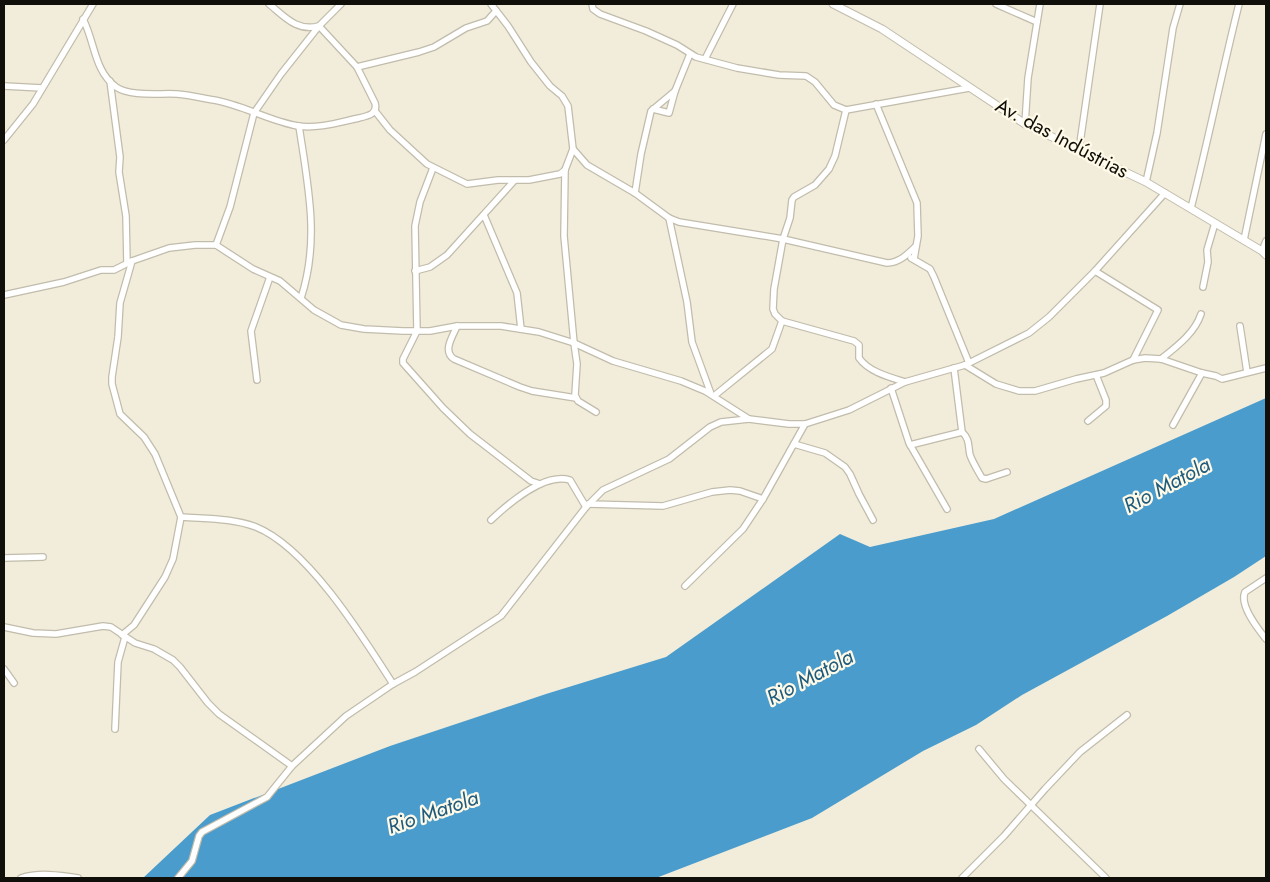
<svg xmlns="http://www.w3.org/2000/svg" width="1270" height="882" viewBox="0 0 1270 882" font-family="Jost,sans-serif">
<rect width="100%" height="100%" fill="#f2ecdb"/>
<!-- water -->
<path fill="#499ccc" d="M 1266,398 L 1266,556 L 1234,577 L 1167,616 L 1022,695 L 976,725 L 923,751 L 812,818 L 656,878 L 143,878 L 210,815 L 390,746 L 546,694 L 666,657 L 840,534 L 870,547 L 994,519 Z"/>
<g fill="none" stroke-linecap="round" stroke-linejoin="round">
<defs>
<g id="minor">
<path d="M 491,4 L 508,26 L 531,62 L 550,86 L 562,96 L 568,106 L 573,149 L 587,165 L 635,193 L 669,218 L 679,222 L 783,239 L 887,263 C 899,263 908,254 916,246"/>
<path d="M 592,4 L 593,9 L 600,14 L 646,31 L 677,45 L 696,57 L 737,68 L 779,75 L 806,76 L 815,82 L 834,105 L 846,110 L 969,88"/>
<path d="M 996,4 L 1037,22"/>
<path d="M 83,19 C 95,42 94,71 116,87 C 131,97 159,93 177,94 C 189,95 202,98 214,100 C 243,105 269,121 298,126 C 318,129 340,122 359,118 C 368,116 378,114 375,103 L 357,67 L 319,26 C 297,32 285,17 269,4"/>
<path d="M 705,59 L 733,4"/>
<path d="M 357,67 L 419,52 L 434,47 L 466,28 L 487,21 L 496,11"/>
<path d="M 110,81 L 120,157 L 119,172 L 126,216 L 127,263"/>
<path d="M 4,86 L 42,88"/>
<path d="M 876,104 L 917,203 L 918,236 L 914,259"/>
<path d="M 653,109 L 669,113 L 675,91 L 690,54"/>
<path d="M 375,111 L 390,130 L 427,164 L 467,184 L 498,180 L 529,180 L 560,174 L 565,170 L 573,149"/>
<path d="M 1025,124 L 1028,78 L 1040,4"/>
<path d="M 299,126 C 308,186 320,240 301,298"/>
<path d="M 4,140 L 33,104 L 93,4"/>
<path d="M 1079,150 L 1100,4"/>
<path d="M 433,168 L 420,202 L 415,226 L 417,331 L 403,359 L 403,363 L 443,408 L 470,434 L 531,481 L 540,484"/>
<path d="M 565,170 L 564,236 L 574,343 L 577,364 L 575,395 L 578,401 L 596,412"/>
<path d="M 1146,182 L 1157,133 L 1173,28 L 1180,4"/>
<path d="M 635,193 L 641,154 L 651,111 L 675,91"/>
<path d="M 1191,208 C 1208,141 1222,72 1239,4"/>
<path d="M 484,215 L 517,293 L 521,329"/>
<path d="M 669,218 L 687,302 L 692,342 L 711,394"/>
<path d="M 1244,240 L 1266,134"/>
<path d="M 216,245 L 230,207 L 254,113 L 281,74 L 319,26 L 341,4"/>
<path d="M 1262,251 L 1266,241"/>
<path d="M 911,258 L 930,269 L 934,277 L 969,363"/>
<path d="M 415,271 L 430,267 L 447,255 L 514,181"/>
<path d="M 1095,271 L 1158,310 L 1133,360"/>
<path d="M 1203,287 L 1208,262 L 1207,250 L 1215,223"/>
<path d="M 4,295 L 64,282 L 101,270 L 114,270 L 132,261 L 169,248 L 195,245 L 216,245 L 253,269 L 280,281 L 314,310 L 341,325 L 364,329 L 403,331 L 430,331 L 457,326 L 501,326 L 539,332 L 574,343 L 613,361 L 681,381 L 705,391 L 749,419 L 789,424 L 805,424 L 849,410 L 905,382 L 965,365 L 1029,333 L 1049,317 L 1095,271 L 1165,193"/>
<path d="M 782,321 L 854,341 L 859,345 L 859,358 C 869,372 889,377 905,382"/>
<path d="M 457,326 C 453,336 442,351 454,359 L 520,387 L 532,391 L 576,398"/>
<path d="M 1240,326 L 1247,372"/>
<path d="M 1161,359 C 1176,347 1195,333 1201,314"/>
<path d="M 965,365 L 996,384 L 1019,391 L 1035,391 L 1076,379 L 1104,373 L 1133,360 L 1145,358 L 1161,359 L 1202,373 L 1216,376 L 1222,379 L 1266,368"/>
<path d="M 954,368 L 962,432 C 970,439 968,446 970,455 C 973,463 978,471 982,478 L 986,479 L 1007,472"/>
<path d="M 257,380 L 251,331 L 270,277"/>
<path d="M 891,388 L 909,443 L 947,509"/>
<path d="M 714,396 L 772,349 L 782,321 L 775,314 L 773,309 L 774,289 L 783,239 L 790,218 L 792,200 L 794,197 L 815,185 L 829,169 L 835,156 L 846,110"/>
<path d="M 1088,421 L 1106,406 L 1106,400 L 1096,375"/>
<path d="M 1173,425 L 1202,373"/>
<path d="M 794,444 L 825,453 L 845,467 L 850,474 L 859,494 L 873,520"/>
<path d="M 910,445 L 962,432"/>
<path d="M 588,504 L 663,506 L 712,492 L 730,490 L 740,491 L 763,499"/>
<path d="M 181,517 C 206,519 232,518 256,527 C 308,548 363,637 393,684"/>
<path d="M 491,520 C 508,504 545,472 570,480 L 586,507"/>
<path d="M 4,558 L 43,557"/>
<path d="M 1266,578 L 1245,592 C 1239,605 1258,629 1266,639"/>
<path d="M 685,586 L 743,529 L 763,499 L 805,424"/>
<path d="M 4,627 L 33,633 L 56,634 L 103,626 L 111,627 L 135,643 L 154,649 L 173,660 L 180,667 L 208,703 L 219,714 L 292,766"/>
<path d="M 122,635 L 134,625 L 165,577 L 173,559 L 181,517 L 155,454 L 144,437 L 120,414 L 112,384 L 112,377 L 118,337 L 120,303 L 132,261"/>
<path d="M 4,669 L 14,683"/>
<path d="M 115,729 L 118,662 L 125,637"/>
<path d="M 979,749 L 1004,779 L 1106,878"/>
<path d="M 21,878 C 38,872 60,875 78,878"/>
<path d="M 178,878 L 192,861 L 199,836 L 202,832 L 267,797 L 292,766 L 346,716 L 393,684 L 415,672 L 501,616 L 586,507 L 603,490 L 669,459 L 710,427 L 721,422 L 749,419"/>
<path d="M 962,878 L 1004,836 L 1045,789 L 1080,752 L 1127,715"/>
</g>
<path id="tertiary" d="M 833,4 L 882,29 L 1025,124 L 1146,182 L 1262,251 L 1266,255"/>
</defs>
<!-- minor casing -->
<use href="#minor" stroke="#c1bcab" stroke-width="8"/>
<!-- tertiary casing -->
<use href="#tertiary" stroke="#c1bcab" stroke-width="9"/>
<!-- minor -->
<use href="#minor" stroke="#fff" stroke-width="5.5"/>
<!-- tertiary -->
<use href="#tertiary" stroke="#fff" stroke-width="7"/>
</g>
<g text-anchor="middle" stroke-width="4.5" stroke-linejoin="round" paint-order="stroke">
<!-- street labels -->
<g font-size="20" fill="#110f09" stroke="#fff9e8">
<text transform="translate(1062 138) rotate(28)" y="7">Av. das Indústrias</text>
</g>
<!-- water labels -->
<g font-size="21" font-style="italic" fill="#1e5b7d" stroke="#fff9e8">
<text transform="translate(1167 485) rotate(-28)" y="7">Rio Matola</text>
<text transform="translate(810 677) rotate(-28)" y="7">Rio Matola</text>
<text transform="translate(433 812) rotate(-19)" y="7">Rio Matola</text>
</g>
</g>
<!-- border -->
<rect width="1270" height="882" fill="none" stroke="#110f09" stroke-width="10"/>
</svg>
